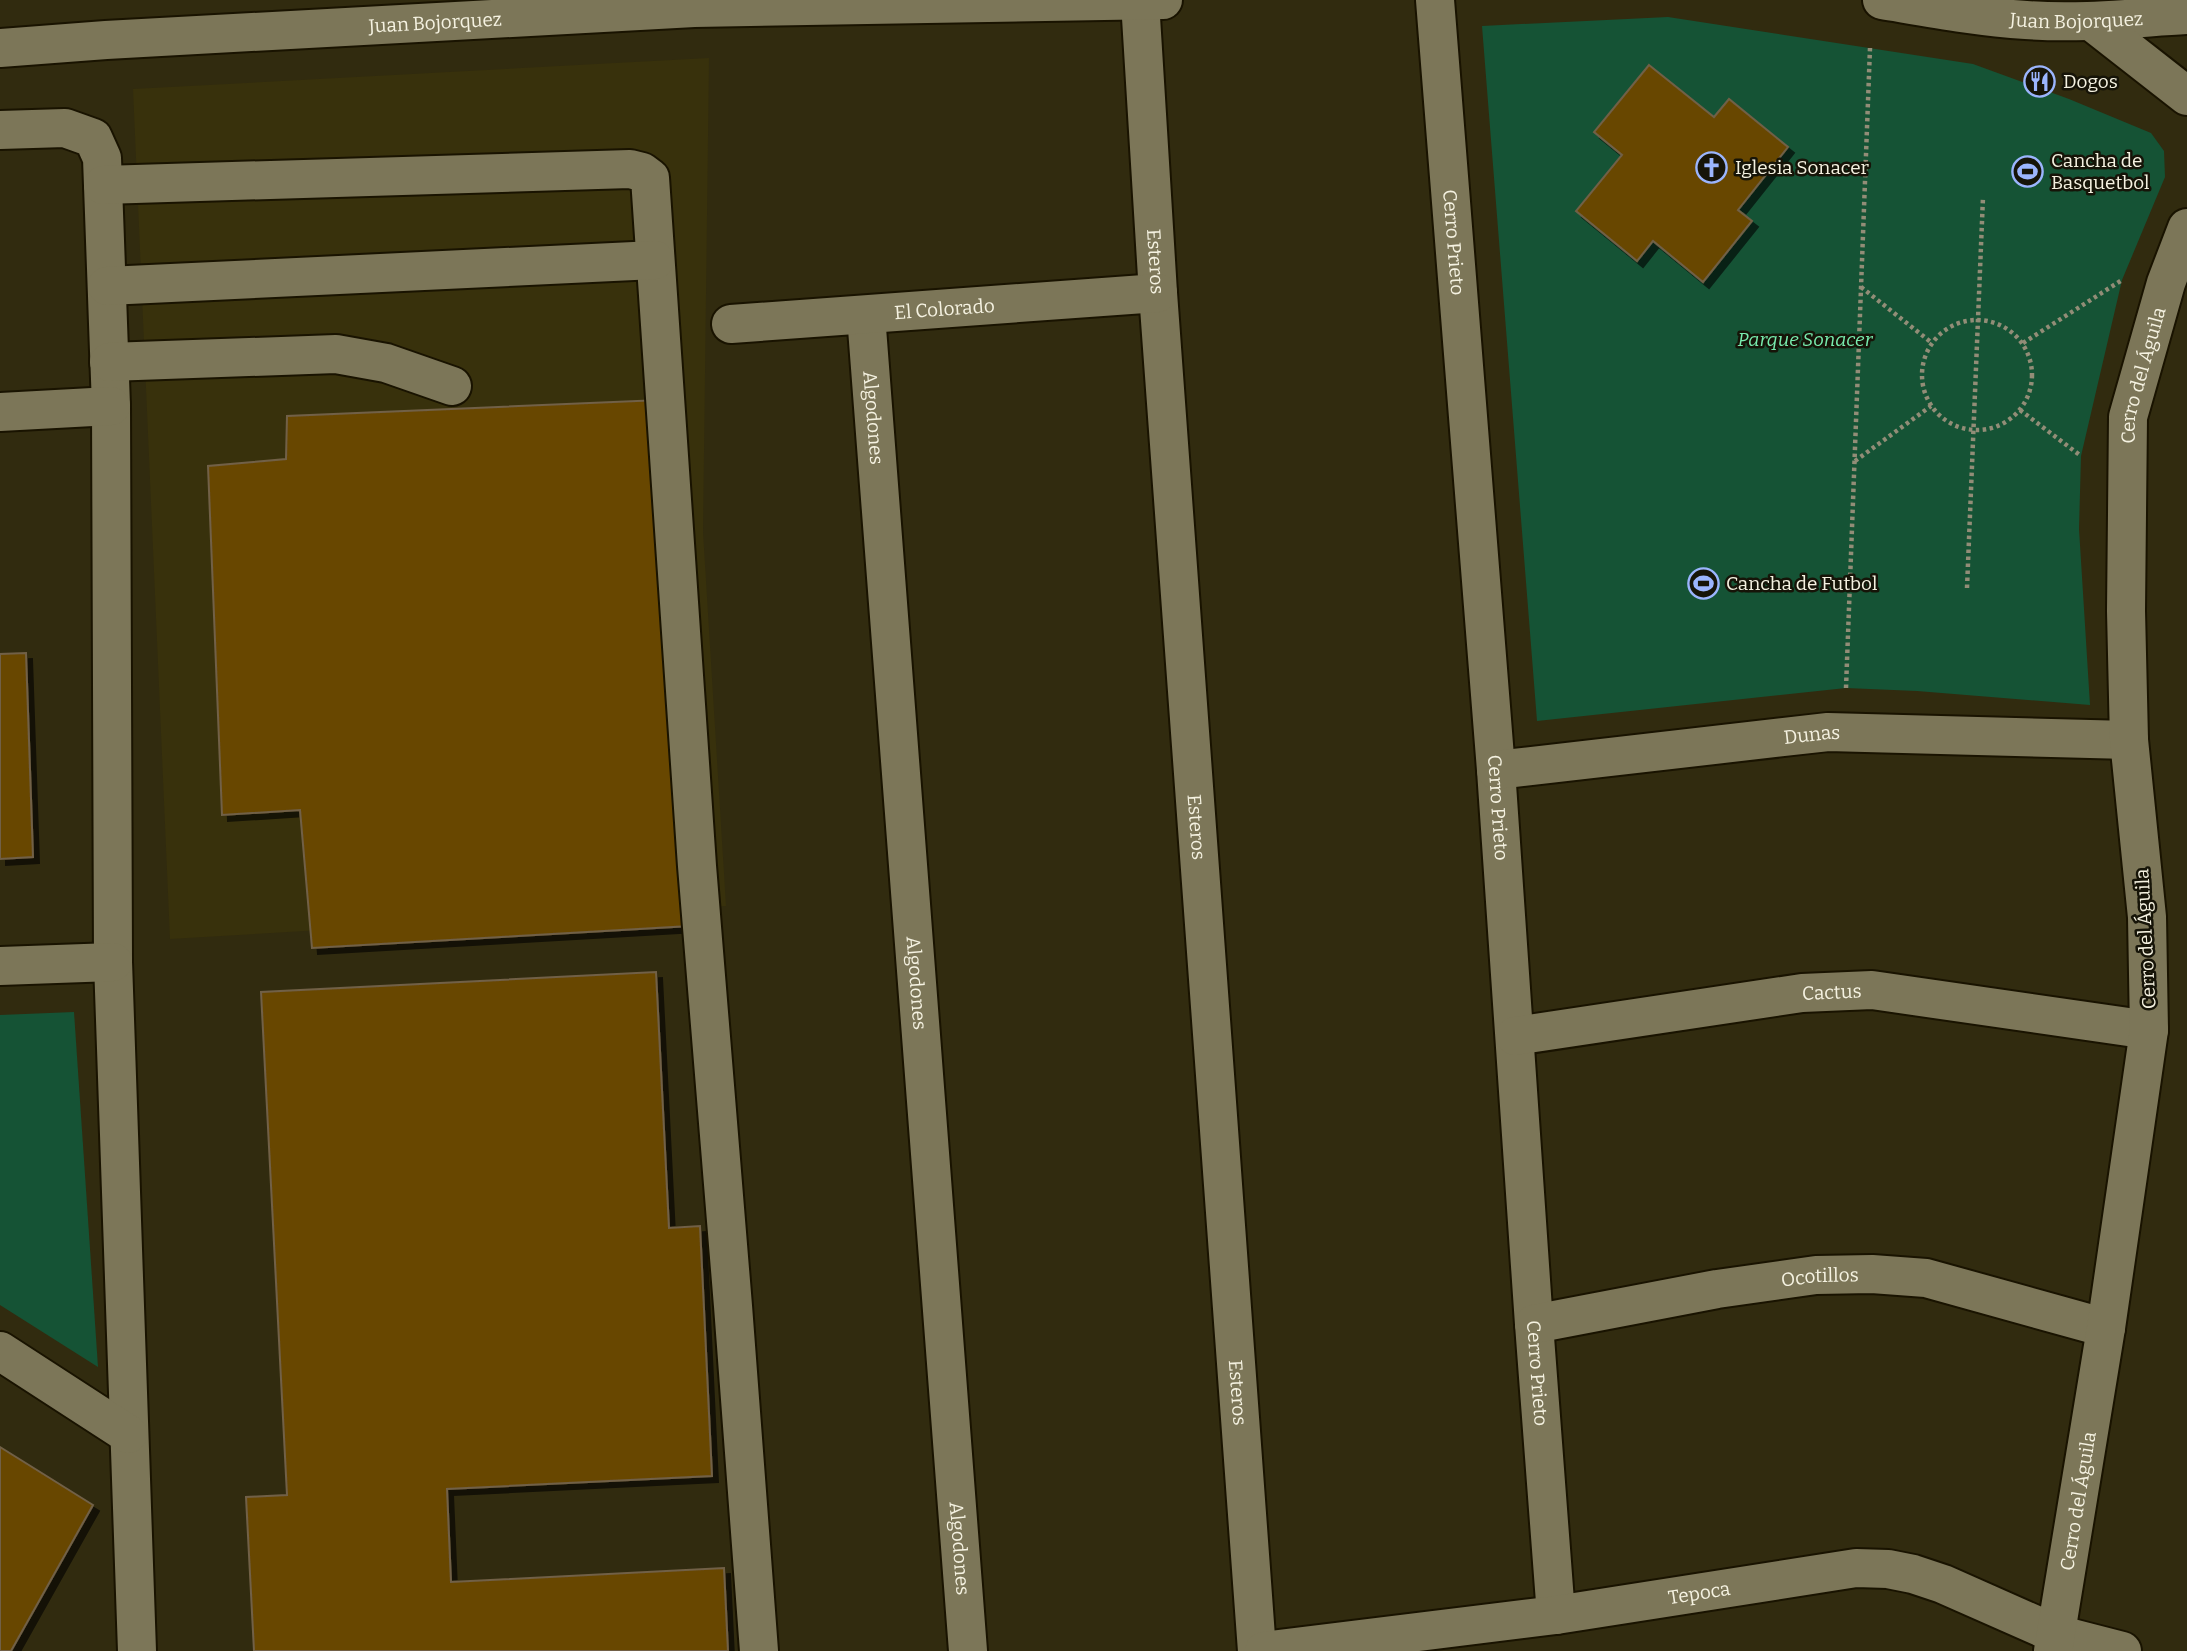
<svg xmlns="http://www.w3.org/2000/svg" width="2187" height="1651" viewBox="0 0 2187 1651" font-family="Bitter,serif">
<defs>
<filter id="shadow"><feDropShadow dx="6" dy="6" stdDeviation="0" flood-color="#0009"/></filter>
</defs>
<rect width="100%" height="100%" fill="#312b0f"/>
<!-- built -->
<path fill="#38310c" d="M 709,58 L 703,532 L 726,906 L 170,939 L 133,89 Z"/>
<!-- green -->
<g fill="#155335">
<path d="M 1668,17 L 1973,64 L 2069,99 L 2151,133 L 2164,151 L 2165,177 L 2122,280 L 2081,456 L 2079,529 L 2090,705 L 1917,691 L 1846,688 L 1537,721 L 1482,26 Z"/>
<path d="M 74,1012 L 98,1367 L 0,1305 L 0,1015 Z"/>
</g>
<!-- building -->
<g fill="#684704" stroke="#716046" stroke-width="2" filter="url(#shadow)">
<path d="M 1649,65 L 1714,117 L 1729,99 L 1788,147 L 1738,210 L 1752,221 L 1703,282 L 1653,241 L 1637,261 L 1576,211 L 1622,155 L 1594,132 Z"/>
<path d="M 660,400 L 690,926 L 312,948 L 300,810 L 222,815 L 208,466 L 286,459 L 287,416 Z"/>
<path d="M 26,653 L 33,857 L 0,859 L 0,654 Z"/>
<path d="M 656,972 L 669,1228 L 700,1226 L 712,1476 L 447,1489 L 451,1582 L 724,1568 L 728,1651 L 254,1651 L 246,1497 L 287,1495 L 261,992 Z"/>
<path d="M 0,1447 L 93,1505 L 11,1651 L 0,1651 Z"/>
</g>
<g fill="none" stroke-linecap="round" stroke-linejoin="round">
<defs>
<g id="minor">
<path id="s1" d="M 1435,0 L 1496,770 L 1534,1324 L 1556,1615"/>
<path id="s2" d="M 1882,0 C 1930,8 1978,17 2026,20 C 2080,24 2133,18 2187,15"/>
<path id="s3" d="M 1140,1 L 1158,293 L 1257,1651"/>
<path d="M 2091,21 L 2187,96"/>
<path id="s4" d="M 0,48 L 106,40 L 694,8 L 1163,0"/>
<path d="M 0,130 L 65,128 L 93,138 L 102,158 L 111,406 L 113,962 L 137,1651"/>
<path d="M 103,185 L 630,169 L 642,172 L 650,178 L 697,866 L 733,1306 L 759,1651"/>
<path d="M 107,286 L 655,260"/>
<path id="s5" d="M 866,315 L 968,1651"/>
<path id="s6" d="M 731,324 L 1158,293"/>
<path d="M 109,362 L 336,354 L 386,363 L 452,386"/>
<path d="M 0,412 L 111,406"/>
<path id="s7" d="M 1496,770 L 1828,732 L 2129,740"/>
<path d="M 0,966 L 113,962"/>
<path id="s8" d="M 1515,1036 L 1802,993 L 1872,990 L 2149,1030"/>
<path id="s9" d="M 1534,1324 L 1717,1289 L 1816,1275 L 1872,1274 L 1926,1278 L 2106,1328"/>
<path d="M 0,1351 L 128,1434"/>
<path id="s10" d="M 1264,1651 L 1556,1615 L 1856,1568 L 1888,1569 L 1913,1574 L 1943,1584 L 2056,1634 L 2122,1651"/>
<path id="s11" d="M 2053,1651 L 2106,1328 L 2149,1030 L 2147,917 L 2129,740 L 2126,611 L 2128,417 L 2166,283 L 2187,228"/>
</g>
</defs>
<!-- minor casing -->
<use href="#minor" stroke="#191300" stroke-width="42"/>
<!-- path -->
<g stroke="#928d77" stroke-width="4.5" stroke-dasharray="3.5 3.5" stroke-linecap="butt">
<path d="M 1861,287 L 1932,343"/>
<circle cx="1977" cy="375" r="55"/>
<path d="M 2023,343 L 2122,280"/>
<path d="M 2020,410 L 2081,456"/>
<path d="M 1855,461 L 1931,406"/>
<path d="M 1967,588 L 1983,197"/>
<path d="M 1846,688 L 1870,48"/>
</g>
<!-- minor -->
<use href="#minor" stroke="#7c7658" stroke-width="38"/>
</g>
<!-- icons -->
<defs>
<symbol id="restaurant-ring" viewBox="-11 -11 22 22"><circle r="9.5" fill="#161408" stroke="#9bb5fd" stroke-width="1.5"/><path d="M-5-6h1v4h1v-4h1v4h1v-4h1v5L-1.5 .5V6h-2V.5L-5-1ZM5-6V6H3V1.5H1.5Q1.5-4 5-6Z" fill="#9bb5fd"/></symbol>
<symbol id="church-ring" viewBox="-11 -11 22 22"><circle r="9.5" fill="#161408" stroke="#9bb5fd" stroke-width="1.5"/><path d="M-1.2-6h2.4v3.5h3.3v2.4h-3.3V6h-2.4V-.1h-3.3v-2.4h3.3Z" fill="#9bb5fd"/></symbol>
<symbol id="stadium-ring" viewBox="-11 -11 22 22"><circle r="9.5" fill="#161408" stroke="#9bb5fd" stroke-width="1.5"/><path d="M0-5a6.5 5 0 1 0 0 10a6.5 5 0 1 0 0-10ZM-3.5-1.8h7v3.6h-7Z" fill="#9bb5fd"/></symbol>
</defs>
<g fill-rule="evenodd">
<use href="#restaurant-ring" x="2022" y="64" width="35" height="35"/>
<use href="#church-ring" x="1694" y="150" width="35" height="35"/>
<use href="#stadium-ring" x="2010" y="154" width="35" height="35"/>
<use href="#stadium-ring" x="1686" y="566" width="35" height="35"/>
</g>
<g text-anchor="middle" stroke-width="5" stroke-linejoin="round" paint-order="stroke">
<!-- street labels -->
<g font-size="19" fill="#f5f2e1" stroke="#161408">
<text dy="7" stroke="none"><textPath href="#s2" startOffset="196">Juan Bojorquez</textPath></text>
<text dy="7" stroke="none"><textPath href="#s4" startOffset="436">Juan Bojorquez</textPath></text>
<text dy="7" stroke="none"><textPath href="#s1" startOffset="243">Cerro Prieto</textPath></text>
<text dy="7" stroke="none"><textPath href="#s3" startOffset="261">Esteros</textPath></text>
<text dy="7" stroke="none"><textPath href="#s6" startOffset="214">El Colorado</textPath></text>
<text dy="7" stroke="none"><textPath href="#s11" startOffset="1286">Cerro del Águila</textPath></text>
<text dy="7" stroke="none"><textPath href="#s5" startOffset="103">Algodones</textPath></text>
<text dy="7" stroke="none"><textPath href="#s7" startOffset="318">Dunas</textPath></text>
<text dy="7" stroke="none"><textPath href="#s1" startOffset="810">Cerro Prieto</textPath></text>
<text dy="7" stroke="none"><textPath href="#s3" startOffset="828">Esteros</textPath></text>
<text transform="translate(2145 939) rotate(-93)" y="7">Cerro del Águila</text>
<text dy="7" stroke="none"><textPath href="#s5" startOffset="670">Algodones</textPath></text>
<text dy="7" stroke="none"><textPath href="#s8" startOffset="320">Cactus</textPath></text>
<text dy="7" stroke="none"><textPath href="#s9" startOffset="290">Ocotillos</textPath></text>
<text dy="7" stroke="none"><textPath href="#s1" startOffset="1377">Cerro Prieto</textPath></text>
<text dy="7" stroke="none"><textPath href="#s3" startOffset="1395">Esteros</textPath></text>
<text dy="7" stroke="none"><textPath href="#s11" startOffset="152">Cerro del Águila</textPath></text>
<text dy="7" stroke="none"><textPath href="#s5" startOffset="1237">Algodones</textPath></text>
<text dy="7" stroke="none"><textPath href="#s10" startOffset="439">Tepoca</textPath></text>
</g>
<!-- poi labels -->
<g font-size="19" fill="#f5f2e1" stroke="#161408" text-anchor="start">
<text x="2063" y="88">Dogos</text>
<text x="2051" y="167">Cancha de<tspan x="2051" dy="22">Basquetbol</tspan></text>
<text x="1735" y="174">Iglesia Sonacer</text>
<text x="1726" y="590">Cancha de Futbol</text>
</g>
<!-- park labels -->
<g font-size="19" font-style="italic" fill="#78ecae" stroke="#161408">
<text x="1805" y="346">Parque Sonacer</text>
</g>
</g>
</svg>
